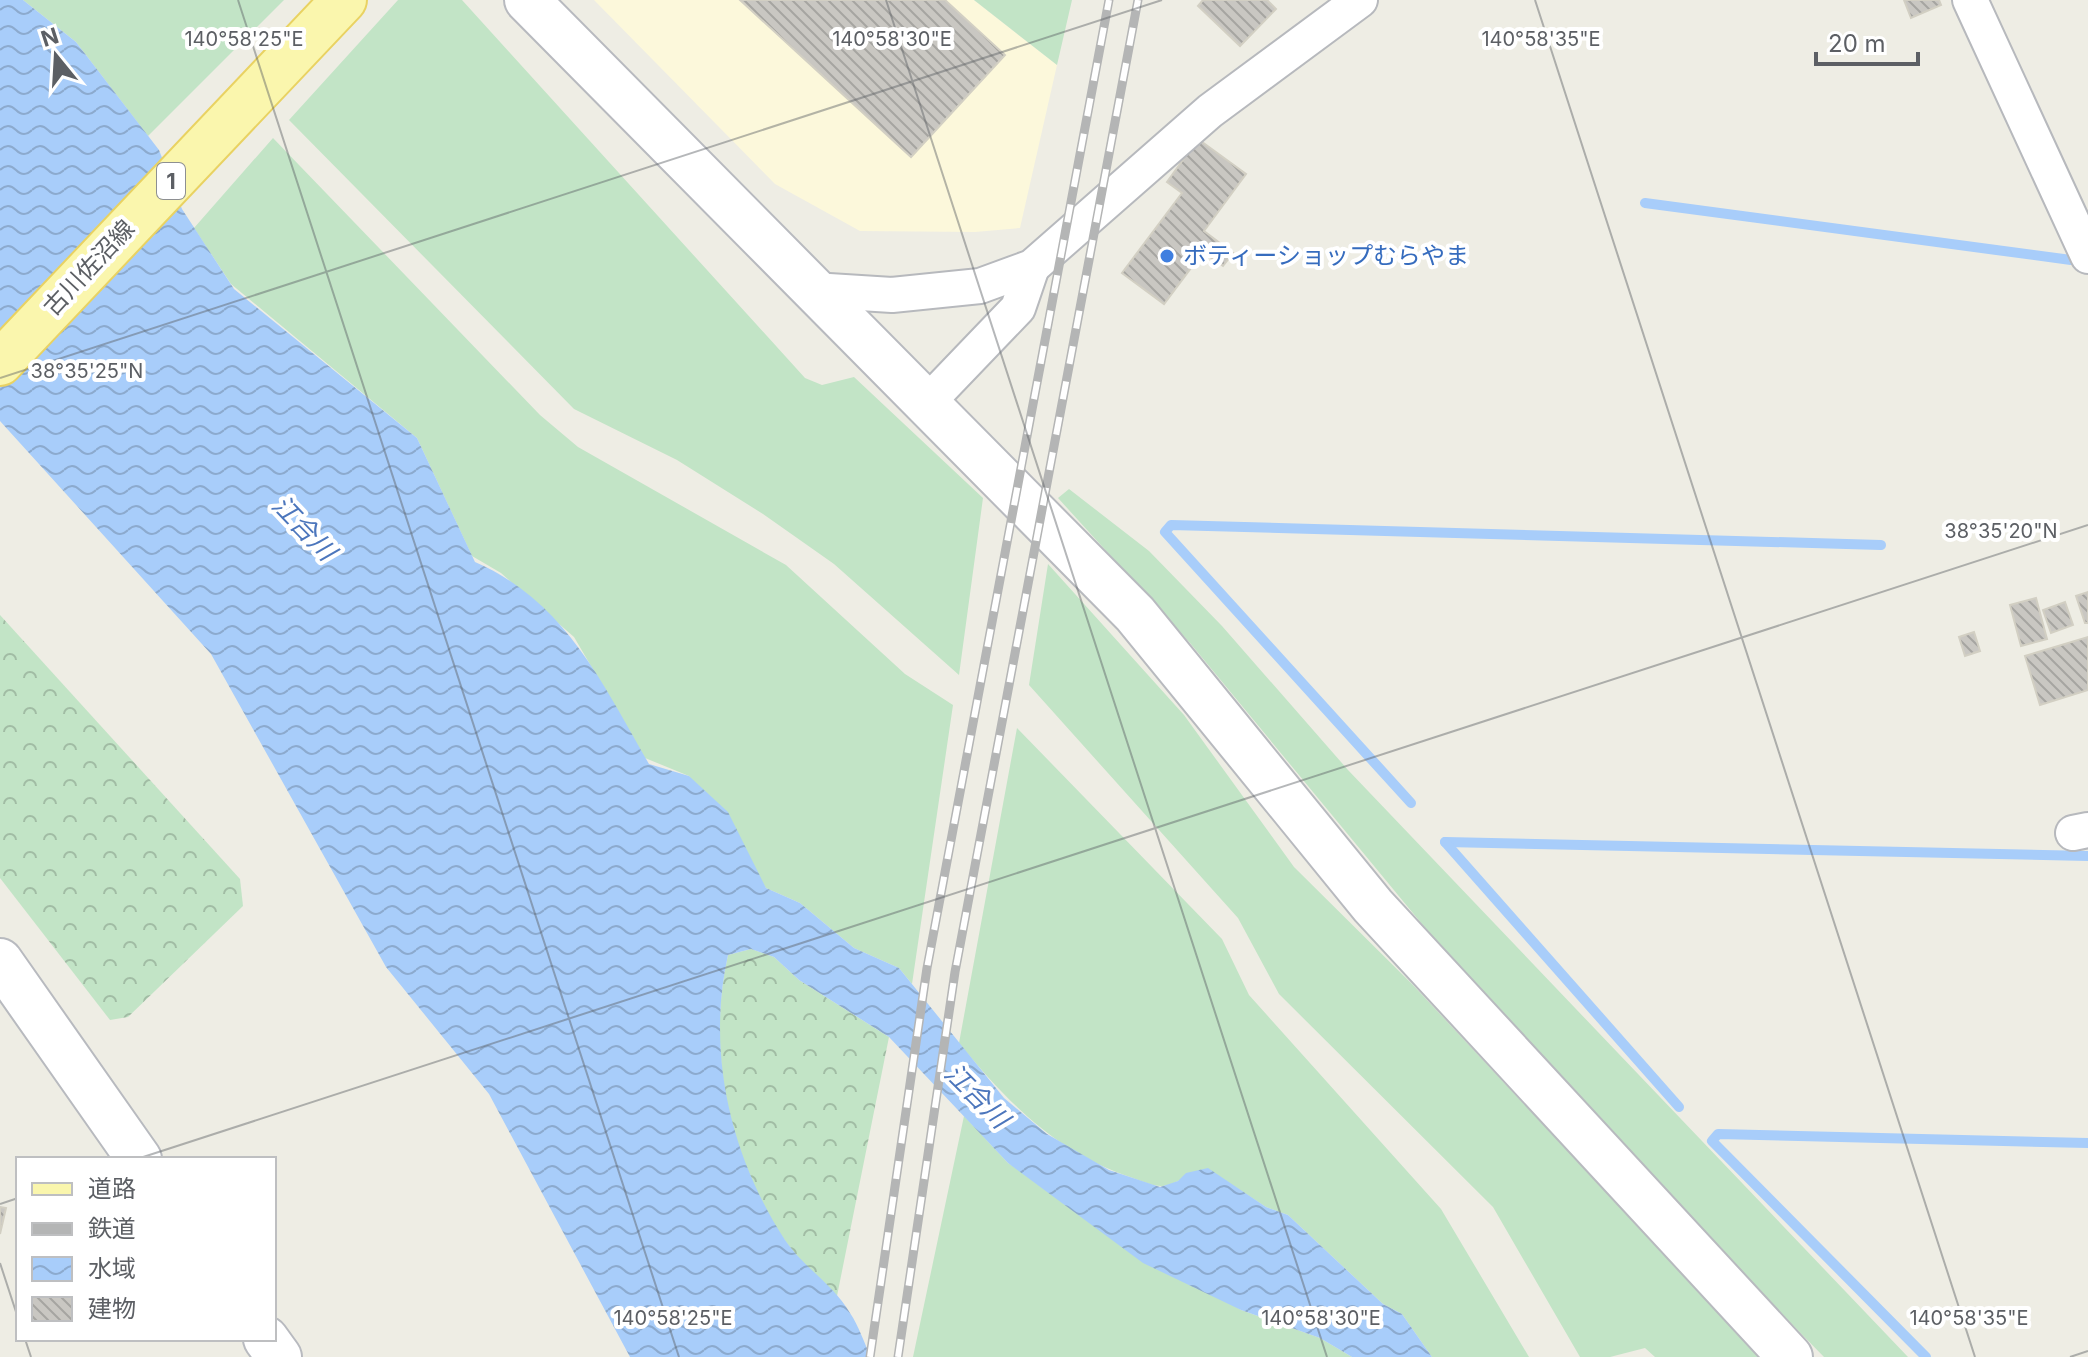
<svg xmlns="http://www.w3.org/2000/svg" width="2088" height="1357" viewBox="0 0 2088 1357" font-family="Inter,'Noto Sans JP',sans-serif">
<defs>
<pattern id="forest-crowns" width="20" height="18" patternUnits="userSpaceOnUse" patternTransform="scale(2)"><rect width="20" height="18" fill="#c2e4c6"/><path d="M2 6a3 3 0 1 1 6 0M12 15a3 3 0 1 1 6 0" fill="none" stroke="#a1bca4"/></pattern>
<pattern id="water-waves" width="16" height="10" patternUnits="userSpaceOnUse" patternTransform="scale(2)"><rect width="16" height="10" fill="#a8cdfa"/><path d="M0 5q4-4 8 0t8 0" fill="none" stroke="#8caace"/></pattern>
<pattern id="building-back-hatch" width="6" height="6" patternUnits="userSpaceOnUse" patternTransform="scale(2)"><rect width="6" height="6" fill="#c9c7c2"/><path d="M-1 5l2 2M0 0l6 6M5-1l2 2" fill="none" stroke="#a6a5a1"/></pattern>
</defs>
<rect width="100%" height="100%" fill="#eeede4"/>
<!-- commercial -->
<path fill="#fcf8db" d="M 594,0 L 974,0 L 1057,65 L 1020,228 L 975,232 L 860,231 L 775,184 Z"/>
<!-- grass -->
<g fill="#c2e4c6">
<path d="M 23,0 L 284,0 L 148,136 L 76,42 Z"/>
<path d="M 398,0 L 462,0 L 805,378 L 822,385 L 854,377 L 983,498 L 959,675 L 834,564 L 763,514 L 677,460 L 574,409 L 289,120 Z"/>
<path d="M 974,0 L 1072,0 L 1057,65 Z"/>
<path d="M 273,138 L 540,415 L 578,447 L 786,565 L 905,674 L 953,705 L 912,984 L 899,968 L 854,948 L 800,903 L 766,888 L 689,776 L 645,758 L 574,637 L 501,573 L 472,556 L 417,438 L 231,284 L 194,228 Z"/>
<path d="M 1069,489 L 1149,551 L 1222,626 L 1348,770 L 1908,1357 L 1824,1357 L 1535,1061 L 1190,643 L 1058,498 Z"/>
<path d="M 1048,564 L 1184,715 L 1294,867 L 1412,984 L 1760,1357 L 1655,1357 L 1645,1348 L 1610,1357 L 1580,1357 L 1493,1207 L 1279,994 L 1238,918 L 1029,685 Z"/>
<path d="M 1017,728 L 1222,939 L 1249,995 L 1441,1209 L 1529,1357 L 1432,1357 L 1402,1314 L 1383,1304 L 1288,1215 L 1266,1207 L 1208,1169 C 1190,1172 1178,1184 1163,1186 C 1154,1187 1142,1181 1133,1178 C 1057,1153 1008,1103 959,1043 Z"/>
<path d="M 964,1116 L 1008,1163 L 1241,1310 L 1320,1338 L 1352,1357 L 913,1357 Z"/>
</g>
<!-- forest -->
<g fill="url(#forest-crowns)">
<path d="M 0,615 L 240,879 L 243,906 L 128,1017 L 110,1020 L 0,878 Z"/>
<path d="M 751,949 L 774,957 L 799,980 L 889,1037 L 837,1296 C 820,1279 800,1262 786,1242 C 729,1162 706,1050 728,955 Z"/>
</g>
<!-- water -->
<path fill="url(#water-waves)" d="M 0,0 L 23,0 L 76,42 L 159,150 L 182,209 L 234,289 L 417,438 L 475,562 C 565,601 602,683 649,764 L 689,776 L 728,812 L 766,888 L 800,903 L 854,948 L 899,968 L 1004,1098 L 1047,1134 L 1109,1170 L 1160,1187 L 1178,1181 L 1186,1173 L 1208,1168 L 1266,1207 L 1288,1215 L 1383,1304 L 1402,1314 L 1432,1357 L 1352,1357 L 1320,1338 L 1241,1310 L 1143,1263 L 1008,1163 L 889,1037 L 799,980 L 774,957 L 751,949 L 728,955 C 706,1053 731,1157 785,1240 C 803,1267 834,1285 850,1313 C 859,1326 864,1343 871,1357 L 630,1357 L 489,1094 L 386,967 L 211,654 L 0,421 Z"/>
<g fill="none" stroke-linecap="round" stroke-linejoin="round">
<!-- stream -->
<g stroke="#a8cdfa" stroke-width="10">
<path d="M 1645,203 L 2071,260"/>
<path d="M 1411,803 L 1165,532 L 1171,525 L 1881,545"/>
<path d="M 1445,842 L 2088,856"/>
<path d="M 1445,842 L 1679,1107"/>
<path d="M 1926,1357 L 1712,1141 L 1718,1134 L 2088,1143"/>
</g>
</g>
<!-- building -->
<g fill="url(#building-back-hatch)" stroke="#d2cfc3" stroke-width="2">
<path d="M 740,0 L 945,0 L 1005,55 L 911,157 Z"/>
<path d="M 1203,0 L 1267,0 L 1276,9 L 1240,46 L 1198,6 Z"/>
<path d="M 1904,0 L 1939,0 L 1941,5 L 1911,18 Z"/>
<path d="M 1198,139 L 1246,174 L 1204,231 L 1233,253 L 1223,266 L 1203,252 L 1164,304 L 1122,273 L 1182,193 L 1167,182 Z"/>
<path d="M 2088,592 L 2088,623 L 2085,623 L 2076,596 Z"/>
<path d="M 2036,598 L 2047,639 L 2021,646 L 2010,605 Z"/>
<path d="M 2065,602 L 2073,625 L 2051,633 L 2043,610 Z"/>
<path d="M 1974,632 L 1980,651 L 1965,656 L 1959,637 Z"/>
<path d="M 2088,637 L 2088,690 L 2040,705 L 2025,656 Z"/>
<path d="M 0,1207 L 6,1208 L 0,1234 Z"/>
</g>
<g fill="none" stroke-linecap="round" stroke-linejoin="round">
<defs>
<g id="street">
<path d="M 1970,0 L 2088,256"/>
<path d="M 813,290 L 892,295 L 980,286 L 1032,267 L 1210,111 L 1360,0"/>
<path d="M 926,404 L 1018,308 L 1032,267"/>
<path d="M 2073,833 L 2088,830"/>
</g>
<g id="secondary">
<path d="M 527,0 L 1135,614 L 1373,906 L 1790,1357"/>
<path d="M 0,961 L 139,1159"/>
<path d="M 266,1339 L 279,1357"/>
</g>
<path id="primary" d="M 0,363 L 344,0"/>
</defs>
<!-- street casing -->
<use href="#street" stroke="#b7b9bd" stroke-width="38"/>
<!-- secondary casing -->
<use href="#secondary" stroke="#b8babf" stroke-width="48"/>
<!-- primary casing -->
<use href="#primary" stroke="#e9d262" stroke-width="48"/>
<!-- street -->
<use href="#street" stroke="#fff" stroke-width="34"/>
<!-- secondary -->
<use href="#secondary" stroke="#fff" stroke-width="44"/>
<!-- primary -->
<use href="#primary" stroke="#faf6ad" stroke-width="44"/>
<defs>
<g id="rail">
<path d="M 870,1357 L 927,968 L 1109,0"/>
<path d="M 898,1357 L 955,972 L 1138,0"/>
</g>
</defs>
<!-- rail casing -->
<use href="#rail" stroke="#b4b5b5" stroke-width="9"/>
<!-- rail -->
<use href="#rail" stroke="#fff" stroke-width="6" stroke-dasharray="18" stroke-linecap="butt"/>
</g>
<!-- ticks -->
<path fill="none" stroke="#5c5f64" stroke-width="2" stroke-opacity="0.45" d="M 238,0 L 679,1357M 886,0 L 1327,1357M 1535,0 L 1975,1357M 0,378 L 1162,0M 137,1159 L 2088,525M 0,1204 L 18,1198M 0,1263 L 18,1318M 25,1339 L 31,1357M 2070,1357 L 2088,1351"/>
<!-- markers -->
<circle fill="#3f7fe0" stroke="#fff" stroke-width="3" cx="1167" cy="256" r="8"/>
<g text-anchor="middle" stroke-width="8" stroke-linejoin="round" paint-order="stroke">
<!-- shield labels -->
<rect fill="#fff" stroke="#8d8f92" stroke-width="2" x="157" y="163" width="28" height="36" rx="6"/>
<g font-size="22" font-weight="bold" fill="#5c5f64">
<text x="171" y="189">1</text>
</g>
<!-- shop labels -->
<g font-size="24" fill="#366cbe" stroke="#fff" text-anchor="start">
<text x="1183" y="264">ボティーショップむらやま</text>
</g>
<!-- street labels -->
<g font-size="24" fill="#5c5f64" stroke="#fff">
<text transform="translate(89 268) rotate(-47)" y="8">古川佐沼線</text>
</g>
<!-- water labels -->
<g font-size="26" font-style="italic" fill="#4c76bc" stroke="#fff">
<text transform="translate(304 528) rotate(46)" y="9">江合川</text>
<text transform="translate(977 1096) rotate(45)" y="9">江合川</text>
</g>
</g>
<g font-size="20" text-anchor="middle" fill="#5c5f64" stroke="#fff" stroke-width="8" stroke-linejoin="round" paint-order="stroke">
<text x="244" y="46">140°58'25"E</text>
<text x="892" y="46">140°58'30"E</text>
<text x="1541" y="46">140°58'35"E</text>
<text x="87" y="378">38°35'25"N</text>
<text x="2001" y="538">38°35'20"N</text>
<text x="673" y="1325">140°58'25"E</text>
<text x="1321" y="1325">140°58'30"E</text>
<text x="1969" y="1325">140°58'35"E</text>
</g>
<!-- legend -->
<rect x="16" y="1157" width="260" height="184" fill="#ffffff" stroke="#bebfc1" stroke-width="2"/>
<rect x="32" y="1183" width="40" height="12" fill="#faf6ad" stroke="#bebfc1" stroke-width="2"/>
<text x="88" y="1197" font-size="24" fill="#5c5f64">道路</text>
<rect x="32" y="1223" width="40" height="12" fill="#b4b5b5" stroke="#bebfc1" stroke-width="2"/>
<text x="88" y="1237" font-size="24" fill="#5c5f64">鉄道</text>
<rect x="32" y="1257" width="40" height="24" fill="url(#water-waves)" stroke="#bebfc1" stroke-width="2"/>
<text x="88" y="1277" font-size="24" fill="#5c5f64">水域</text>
<rect x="32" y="1297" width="40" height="24" fill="url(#building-back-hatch)" stroke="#bebfc1" stroke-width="2"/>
<text x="88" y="1317" font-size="24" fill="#5c5f64">建物</text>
<!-- north arrow -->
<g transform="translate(56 56) rotate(342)" stroke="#ffffff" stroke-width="6" paint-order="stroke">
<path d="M0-6L14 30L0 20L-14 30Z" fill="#5c5f64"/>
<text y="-12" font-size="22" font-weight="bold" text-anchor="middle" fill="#5c5f64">N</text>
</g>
<!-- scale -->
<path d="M1816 52v12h102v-12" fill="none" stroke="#5c5f64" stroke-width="4"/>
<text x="1828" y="52" font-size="24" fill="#5c5f64" stroke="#ffffff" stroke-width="6" paint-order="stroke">20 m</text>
</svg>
